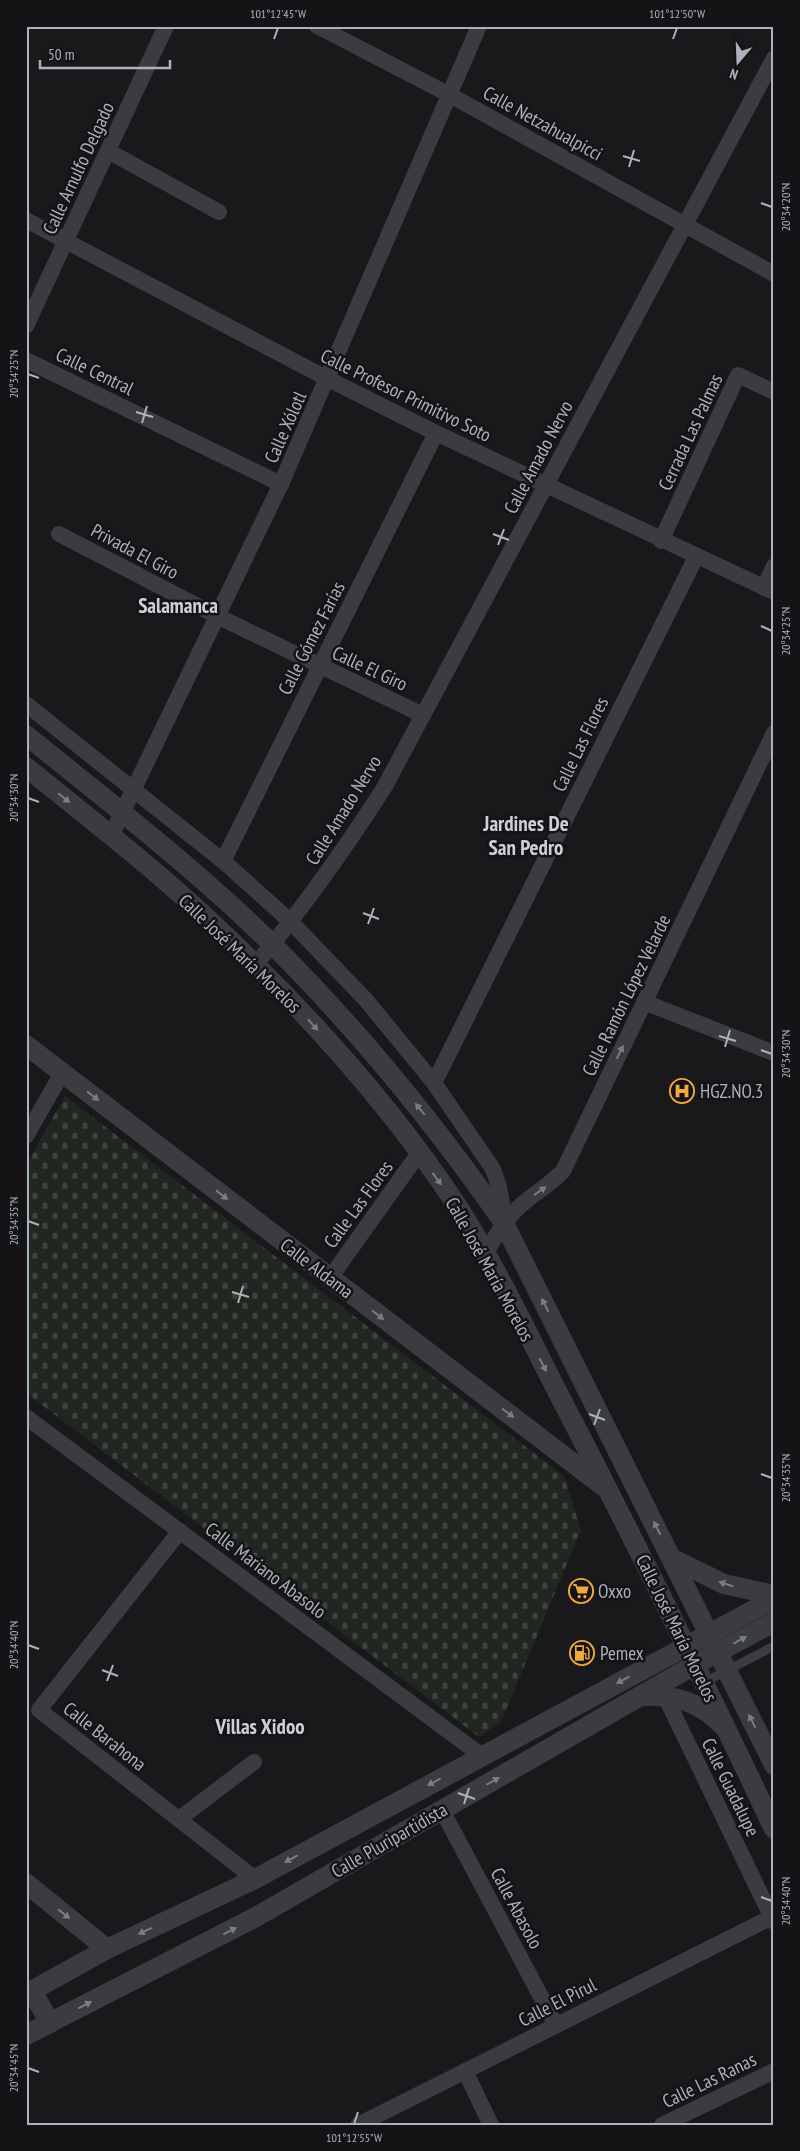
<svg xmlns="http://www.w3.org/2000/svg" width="800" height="2151" viewBox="0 0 800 2151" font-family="'PT Sans Narrow',sans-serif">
<defs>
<pattern id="cemetery-stones" width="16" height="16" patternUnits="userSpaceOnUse" patternTransform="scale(1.25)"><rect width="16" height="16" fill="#1f2720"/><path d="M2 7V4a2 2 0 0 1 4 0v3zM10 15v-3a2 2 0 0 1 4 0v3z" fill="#3d443e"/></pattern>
</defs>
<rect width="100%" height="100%" fill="#19191c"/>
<!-- cemetery -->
<path fill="url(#cemetery-stones)" d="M 65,1096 L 564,1476 L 581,1530 L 501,1722 L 479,1737 L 26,1393 L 26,1165 Z"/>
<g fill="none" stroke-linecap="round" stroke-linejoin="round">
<!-- service -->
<path stroke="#3a3c41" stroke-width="9" d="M 705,1682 L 774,1646"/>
<!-- minor -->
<g stroke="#3a3c41" stroke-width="16">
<path d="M 317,26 L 448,94 L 774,274"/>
<path d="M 108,151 L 219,212"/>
<path d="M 26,220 L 328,379 L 436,433 L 774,592"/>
<path d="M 26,326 L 166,26"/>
<path d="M 26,360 L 281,484"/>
<path d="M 59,534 L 219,617 L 423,715"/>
<path d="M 661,541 L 738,375 L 774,392"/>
<path d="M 764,588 L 774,566"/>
<path d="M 26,704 L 223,861 L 291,922 L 366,1000 L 434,1083 L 493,1169 L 499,1187 L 505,1221"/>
<path d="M 111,836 L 281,484 L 479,26"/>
<path d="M 223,861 L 436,433"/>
<path d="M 255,965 C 303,909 344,850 384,788 L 774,58"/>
<path d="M 644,1002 L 774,1053"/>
<path d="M 434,1083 L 696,557"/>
<path d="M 26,1136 L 62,1073"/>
<path d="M 486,1253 C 497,1233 508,1215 526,1201 C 539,1190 552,1183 563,1171 L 774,733"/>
<path d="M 330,1278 L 419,1153"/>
<path d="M 26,1417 L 482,1756"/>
<path d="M 180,1531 L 39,1710 L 255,1879"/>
<path d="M 665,1696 L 774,1922"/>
<path d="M 442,1810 L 556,2025"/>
<path d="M 179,1819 L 254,1762"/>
<path d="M 465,2071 L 491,2125"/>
<path d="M 358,2125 L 774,1916"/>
<path d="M 662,2125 L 774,2071"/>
</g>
<!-- tertiary -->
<g stroke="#3a3c41" stroke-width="20">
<path d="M 26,735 C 110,803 197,870 274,946 C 359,1031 435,1124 504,1223 L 774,1765"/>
<path d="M 26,767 C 88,817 151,866 209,920 C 300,1005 387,1100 456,1204 C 499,1270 532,1344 569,1414 C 640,1551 708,1689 774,1829"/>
<path d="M 26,1045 L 603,1486"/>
<path d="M 673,1559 L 724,1584 L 774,1595"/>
<path d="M 641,1696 C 672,1694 701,1702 723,1726"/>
<path d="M 26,1883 L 107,1949"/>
<path d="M 32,1991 L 50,2023"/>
<path d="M 26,1994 L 107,1949 L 255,1879 L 774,1599"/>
<path d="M 26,2035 L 254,1918 L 696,1664 L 774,1622"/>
</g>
</g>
<!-- one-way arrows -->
<defs><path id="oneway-solid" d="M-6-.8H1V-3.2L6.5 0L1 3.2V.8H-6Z" transform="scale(1.25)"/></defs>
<g fill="#797d84">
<use href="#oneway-solid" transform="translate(64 798) rotate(39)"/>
<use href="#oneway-solid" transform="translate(313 1025) rotate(48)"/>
<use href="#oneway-solid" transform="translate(620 1052) rotate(-64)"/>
<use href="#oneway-solid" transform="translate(93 1096) rotate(38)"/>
<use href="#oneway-solid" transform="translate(420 1109) rotate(-129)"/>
<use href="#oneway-solid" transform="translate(437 1179) rotate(54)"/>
<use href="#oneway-solid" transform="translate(540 1191) rotate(-35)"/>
<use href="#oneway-solid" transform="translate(222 1195) rotate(38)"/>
<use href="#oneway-solid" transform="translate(545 1305) rotate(-117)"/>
<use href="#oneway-solid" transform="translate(378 1315) rotate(37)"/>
<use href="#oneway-solid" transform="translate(543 1365) rotate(63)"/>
<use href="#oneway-solid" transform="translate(508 1413) rotate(37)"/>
<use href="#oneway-solid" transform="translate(657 1528) rotate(-117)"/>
<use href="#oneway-solid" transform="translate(726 1584) rotate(-162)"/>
<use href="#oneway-solid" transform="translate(740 1640) rotate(-28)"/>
<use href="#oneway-solid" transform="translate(623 1680) rotate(152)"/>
<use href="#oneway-solid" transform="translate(752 1721) rotate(-116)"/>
<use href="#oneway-solid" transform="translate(493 1781) rotate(-30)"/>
<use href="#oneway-solid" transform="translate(434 1782) rotate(152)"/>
<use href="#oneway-solid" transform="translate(291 1859) rotate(152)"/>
<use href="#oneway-solid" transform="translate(64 1914) rotate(39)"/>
<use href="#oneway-solid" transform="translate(145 1931) rotate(155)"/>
<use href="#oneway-solid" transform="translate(230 1931) rotate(-27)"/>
<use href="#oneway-solid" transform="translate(85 2005) rotate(-27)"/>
</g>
<!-- ticks -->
<path fill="none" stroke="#acb2bb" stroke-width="2" d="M 274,39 L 278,28M 673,39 L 677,28M 623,156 L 640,161M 629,167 L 634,150M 761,203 L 772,207M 28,374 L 39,378M 136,412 L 153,417M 142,423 L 147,406M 493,534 L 509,540M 498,545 L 504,529M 761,626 L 772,631M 28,798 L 39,802M 363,913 L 379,919M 368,924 L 374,908M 719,1036 L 736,1041M 725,1047 L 730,1030M 761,1050 L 772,1054M 28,1221 L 39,1225M 232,1292 L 249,1297M 238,1303 L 243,1286M 589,1414 L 605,1420M 594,1425 L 600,1409M 761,1474 L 772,1478M 28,1645 L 39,1649M 102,1670 L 118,1676M 107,1681 L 113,1665M 458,1793 L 475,1799M 464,1804 L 469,1788M 761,1897 L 772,1901M 28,2068 L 39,2072M 354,2124 L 358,2112"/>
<!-- icons -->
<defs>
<symbol id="hospital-ring" viewBox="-11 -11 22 22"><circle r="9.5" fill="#141417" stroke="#f1a83c" stroke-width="1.5"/><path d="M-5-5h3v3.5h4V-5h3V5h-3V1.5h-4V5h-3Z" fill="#f1a83c"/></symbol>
<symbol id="supermarket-ring" viewBox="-11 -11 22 22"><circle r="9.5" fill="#141417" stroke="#f1a83c" stroke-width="1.5"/><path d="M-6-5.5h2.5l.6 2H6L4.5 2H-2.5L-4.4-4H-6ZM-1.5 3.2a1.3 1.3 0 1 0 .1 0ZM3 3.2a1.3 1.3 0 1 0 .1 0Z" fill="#f1a83c"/></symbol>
<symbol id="fuel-ring" viewBox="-11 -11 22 22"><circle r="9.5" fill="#141417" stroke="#f1a83c" stroke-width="1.5"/><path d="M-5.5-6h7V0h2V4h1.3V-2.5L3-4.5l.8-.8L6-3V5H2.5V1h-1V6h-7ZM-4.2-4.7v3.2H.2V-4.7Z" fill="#f1a83c"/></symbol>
</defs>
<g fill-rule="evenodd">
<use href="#hospital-ring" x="668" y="1077" width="28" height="28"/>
<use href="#supermarket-ring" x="567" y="1577" width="28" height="28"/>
<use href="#fuel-ring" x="568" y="1639" width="28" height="28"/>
</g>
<g text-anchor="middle" stroke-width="5" stroke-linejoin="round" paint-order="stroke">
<!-- street labels -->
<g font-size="19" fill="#acb2bb" stroke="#141417">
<text transform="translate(543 123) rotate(29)" y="7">Calle Netzahualpicci</text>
<text transform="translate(78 168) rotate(-65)" y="7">Calle Arnulfo Delgado</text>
<text transform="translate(95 371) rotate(26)" y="7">Calle Central</text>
<text transform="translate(406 395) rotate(26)" y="7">Calle Profesor Primitivo Soto</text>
<text transform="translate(285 427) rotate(-66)" y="7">Calle Xólotl</text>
<text transform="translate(690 432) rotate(-65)" y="7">Cerrada Las Palmas</text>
<text transform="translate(538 457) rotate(-62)" y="7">Calle Amado Nervo</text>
<text transform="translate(135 551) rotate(28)" y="7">Privada El Giro</text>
<text transform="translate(311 638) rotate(-63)" y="7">Calle Gómez Farías</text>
<text transform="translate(370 668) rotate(25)" y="7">Calle El Giro</text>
<text transform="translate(580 744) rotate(-64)" y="7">Calle Las Flores</text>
<text transform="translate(343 810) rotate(-58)" y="7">Calle Amado Nervo</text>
<text transform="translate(240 953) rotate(44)" y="7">Calle José María Morelos</text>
<text transform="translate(626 995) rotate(-64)" y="7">Calle Ramón López Velarde</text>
<text transform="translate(358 1204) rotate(-54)" y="7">Calle Las Flores</text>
<text transform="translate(317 1268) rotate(37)" y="7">Calle Aldama</text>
<text transform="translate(490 1269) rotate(61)" y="7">Calle José María Morelos</text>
<text transform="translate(266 1570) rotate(37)" y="7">Calle Mariano Abasolo</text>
<text transform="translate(677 1628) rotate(64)" y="7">Calle José María Morelos</text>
<text transform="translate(105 1736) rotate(38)" y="7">Calle Barahona</text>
<text transform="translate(731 1787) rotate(64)" y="7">Calle Guadalupe</text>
<text transform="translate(389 1840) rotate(-30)" y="7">Calle Pluripartidista</text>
<text transform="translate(517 1908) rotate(62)" y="7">Calle Abasolo</text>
<text transform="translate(557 2002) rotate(-27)" y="7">Calle El Pirul</text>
<text transform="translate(709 2080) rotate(-26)" y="7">Calle Las Ranas</text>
</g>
<!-- poi labels -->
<g font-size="19" fill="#acb2bb" stroke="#141417" text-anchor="start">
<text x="700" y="1098">HGZ.NO.3</text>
<text x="598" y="1598">Oxxo</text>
<text x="600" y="1660">Pemex</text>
</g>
<!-- quarter labels -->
<g font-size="21" font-weight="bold" fill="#cdd0d7" stroke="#141417">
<text x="178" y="613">Salamanca</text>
<text x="526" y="831">Jardines De<tspan x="526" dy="24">San Pedro</tspan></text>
<text x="260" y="1734">Villas Xidoo</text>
</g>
</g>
<!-- border -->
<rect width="800" height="2151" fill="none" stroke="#141417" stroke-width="55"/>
<!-- north arrow -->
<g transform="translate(738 62) rotate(199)" stroke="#141417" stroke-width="4" paint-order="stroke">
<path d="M0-4L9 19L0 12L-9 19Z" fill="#acb2bb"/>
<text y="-8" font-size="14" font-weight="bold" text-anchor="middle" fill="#acb2bb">N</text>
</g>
<!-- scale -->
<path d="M40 60v8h130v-8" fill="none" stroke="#acb2bb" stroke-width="2.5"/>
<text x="48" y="60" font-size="15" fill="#acb2bb" stroke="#141417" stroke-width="4" paint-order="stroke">50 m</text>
<rect x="28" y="28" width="744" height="2096" fill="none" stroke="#acb2bb" stroke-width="2"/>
<g font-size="12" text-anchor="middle" fill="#acb2bb">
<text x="278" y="18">101°12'45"W</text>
<text x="677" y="18">101°12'50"W</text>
<text transform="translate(786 207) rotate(-90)" y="4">20°34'20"N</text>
<text transform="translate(14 374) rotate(-90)" y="4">20°34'25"N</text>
<text transform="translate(786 631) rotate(-90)" y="4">20°34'25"N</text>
<text transform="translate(14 798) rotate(-90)" y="4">20°34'30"N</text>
<text transform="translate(786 1054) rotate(-90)" y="4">20°34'30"N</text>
<text transform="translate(14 1221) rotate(-90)" y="4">20°34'35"N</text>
<text transform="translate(786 1478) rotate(-90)" y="4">20°34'35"N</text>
<text transform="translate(14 1645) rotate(-90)" y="4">20°34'40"N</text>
<text transform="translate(786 1901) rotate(-90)" y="4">20°34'40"N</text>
<text transform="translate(14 2068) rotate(-90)" y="4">20°34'45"N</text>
<text x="354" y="2142">101°12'55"W</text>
</g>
</svg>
